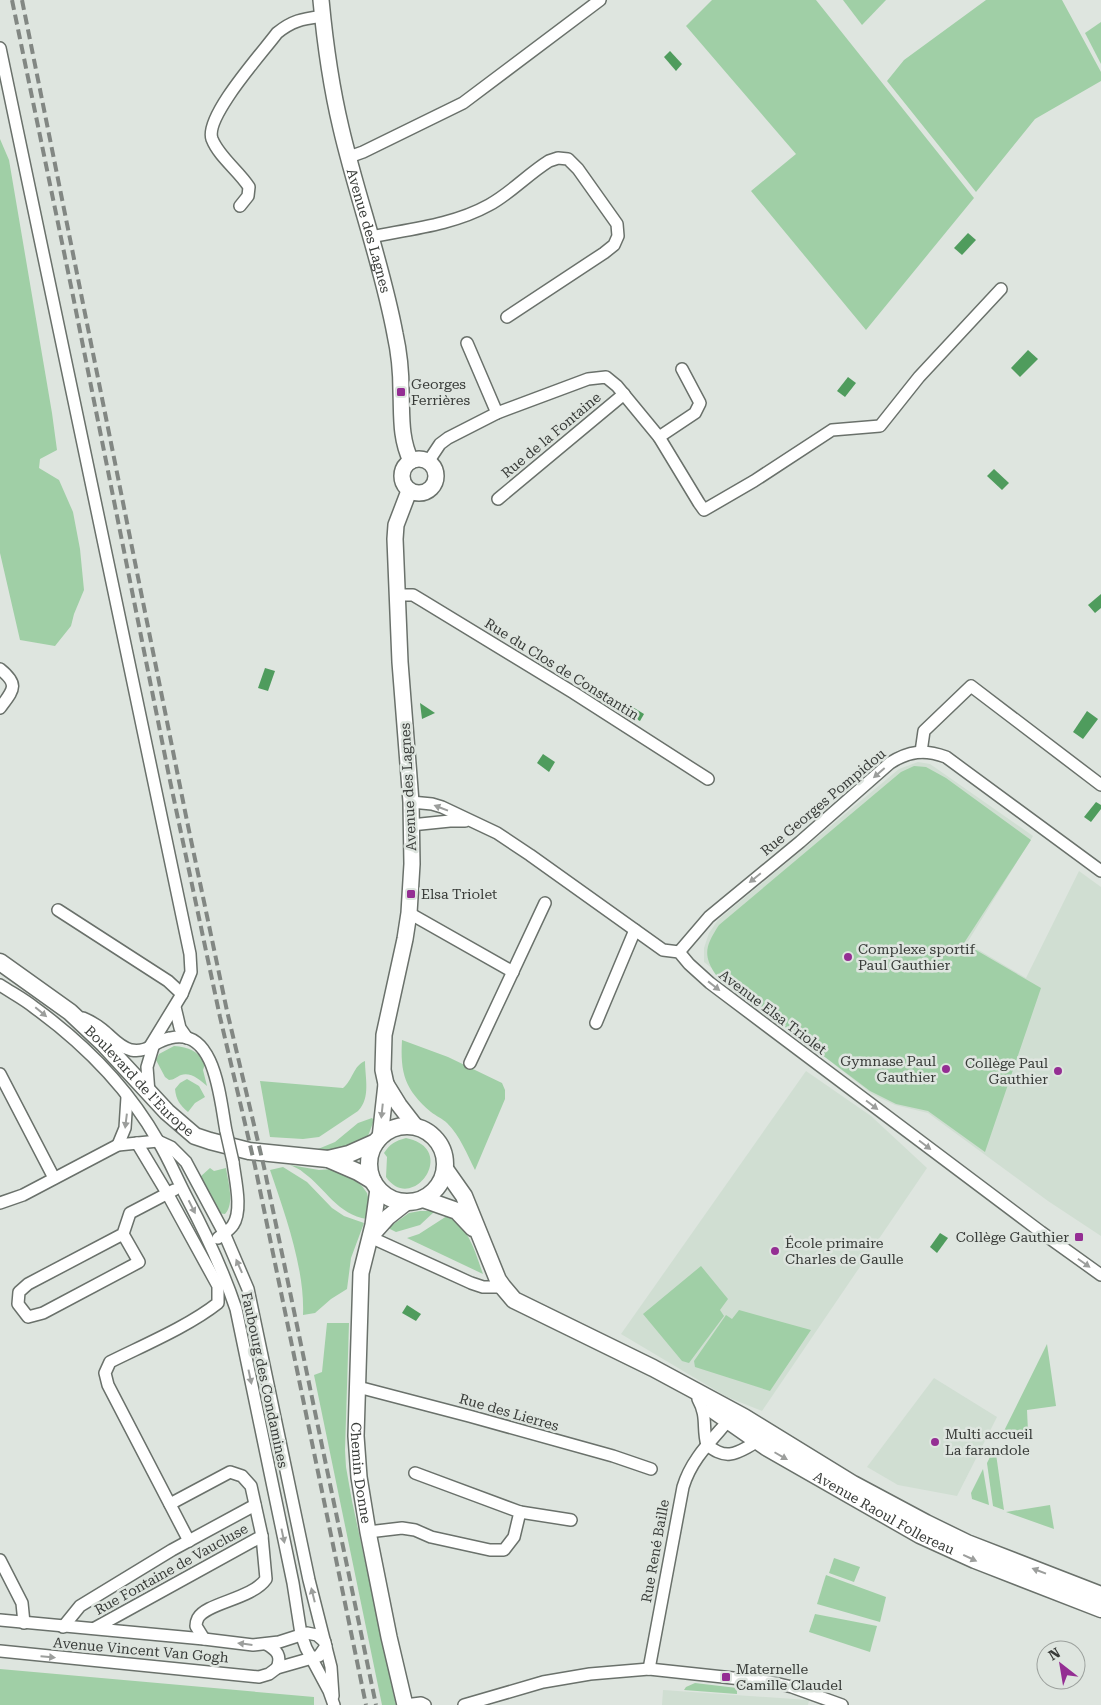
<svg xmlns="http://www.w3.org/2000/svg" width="1101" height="1705" viewBox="0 0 1101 1705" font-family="'Roboto Serif',serif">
<rect width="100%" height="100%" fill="#dee5df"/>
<!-- built -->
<g fill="#d0ded2">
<path d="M 918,762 L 930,764 L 1033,836 L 967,943 L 1026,978 L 1079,871 L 1101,887 L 1101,1236 L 1048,1201 L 928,1113 L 895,1105 L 872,1094 L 704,962 L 704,948 L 709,933 L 718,920 L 899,769 Z"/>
<path d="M 806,1071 L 871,1116 L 927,1168 L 762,1411 L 727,1397 L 621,1334 Z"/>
<path d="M 934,1378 L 997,1417 L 957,1496 L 898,1485 L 867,1467 Z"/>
<path d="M 663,1690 L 809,1700 L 808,1705 L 662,1705 Z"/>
</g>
<!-- green -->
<g fill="#a0cfa6">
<path d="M 712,0 L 816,0 L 974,198 L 866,330 L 751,191 L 796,154 L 686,26 Z"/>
<path d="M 843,0 L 886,0 L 862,25 Z"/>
<path d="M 986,0 L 1062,0 L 1101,72 L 1101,81 L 1035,119 L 976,192 L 887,81 L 904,60 Z"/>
<path d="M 1101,22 L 1101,64 L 1085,33 Z"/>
<path d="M 0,139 L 9,160 L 52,413 L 57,450 L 40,459 L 39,468 L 59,480 L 73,512 L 80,549 L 84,590 L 74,614 L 71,626 L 55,646 L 20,640 L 0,553 Z"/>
<path d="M 914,766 L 926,767 L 946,778 L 1031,840 L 964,943 L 1041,988 L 985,1152 L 928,1111 L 896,1104 L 870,1091 L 716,975 C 702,955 706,945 719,925 L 901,772 Z"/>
<path d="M 402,1040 L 448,1057 L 502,1083 L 505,1090 L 505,1099 L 475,1170 C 467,1154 460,1136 447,1123 C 443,1119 436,1116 431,1112 C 405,1090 400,1073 402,1040 Z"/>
<path d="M 174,1046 C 189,1047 198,1051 205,1064 L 203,1070 L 207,1086 C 200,1080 191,1072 181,1075 C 176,1077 174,1080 169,1080 L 165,1077 L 156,1060 L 159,1054 Z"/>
<path d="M 365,1061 C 365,1078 371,1098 358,1111 L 319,1137 L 303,1139 L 270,1137 L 260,1081 L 343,1088 C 353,1080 353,1066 365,1061 Z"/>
<path d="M 187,1079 L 199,1086 L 205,1097 L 195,1103 L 188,1112 C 180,1105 176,1100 175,1089 L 180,1083 Z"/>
<path d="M 372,1118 L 374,1120 L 368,1136 L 354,1145 L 328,1152 L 318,1149 L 335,1142 L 358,1123 Z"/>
<path d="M 406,1138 C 460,1149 412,1215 386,1177 L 387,1157 L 384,1153 C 390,1144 395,1141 406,1138 Z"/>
<path d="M 290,1165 L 319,1170 L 333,1169 L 353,1179 L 362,1186 L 367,1193 L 369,1201 L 367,1219 C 338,1215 325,1188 304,1173 C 300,1169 294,1167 290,1165 Z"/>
<path d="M 283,1167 L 307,1182 L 332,1208 L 344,1216 L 364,1223 L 351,1258 L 347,1289 L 331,1299 L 315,1313 L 303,1315 C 305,1269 285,1214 270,1170 Z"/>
<path d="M 210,1168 L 214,1171 L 226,1168 C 228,1182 235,1204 225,1214 L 218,1213 L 200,1177 Z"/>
<path d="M 420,1211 L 435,1211 L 420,1225 L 396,1232 L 388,1228 L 409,1213 Z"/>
<path d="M 450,1214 C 471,1235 474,1248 483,1274 L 407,1238 L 419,1234 Z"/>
<path d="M 701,1266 L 728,1299 L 720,1310 L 724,1316 L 689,1363 L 682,1361 L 643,1314 Z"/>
<path d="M 739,1310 L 811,1330 L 770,1391 L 695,1367 L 694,1361 L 726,1315 L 732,1319 Z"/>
<path d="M 327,1323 L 349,1323 L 345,1450 L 346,1467 L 352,1501 L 396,1705 L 382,1705 L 314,1375 L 322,1372 Z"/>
<path d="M 1047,1344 L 1056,1406 L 1027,1410 L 1028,1432 L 1001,1437 Z"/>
<path d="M 995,1447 L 1004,1510 L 993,1506 L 987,1463 Z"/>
<path d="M 983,1469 L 989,1505 L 972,1499 L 971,1493 Z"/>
<path d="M 1050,1505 L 1054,1529 L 1006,1512 Z"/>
<path d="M 834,1558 L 860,1567 L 854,1582 L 829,1573 Z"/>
<path d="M 826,1575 L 886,1597 L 880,1622 L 817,1604 Z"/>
<path d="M 815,1614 L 877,1626 L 870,1652 L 809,1632 Z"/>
<path d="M 0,1669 L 314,1697 L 314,1705 L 0,1705 Z"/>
<path d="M 695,1683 L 737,1688 L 737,1694 L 684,1690 L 686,1687 Z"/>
</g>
<!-- water -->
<g fill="#4f9c5d">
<path d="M 670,51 L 682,64 L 676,71 L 664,57 Z"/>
<path d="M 968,233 L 976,240 L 962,255 L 954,248 Z"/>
<path d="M 1028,350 L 1038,359 L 1020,377 L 1011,368 Z"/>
<path d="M 848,377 L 856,383 L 845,397 L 837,391 Z"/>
<path d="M 994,469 L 1009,483 L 1002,490 L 987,476 Z"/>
<path d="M 1101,594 L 1101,608 L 1095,613 L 1088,605 Z"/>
<path d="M 265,668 L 275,671 L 268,691 L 258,688 Z"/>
<path d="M 420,703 L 435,713 L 422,719 Z"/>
<path d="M 631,706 L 644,714 L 640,721 L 626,714 Z"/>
<path d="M 1087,711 L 1098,719 L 1083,739 L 1073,732 Z"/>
<path d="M 543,754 L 555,762 L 549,772 L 537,763 Z"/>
<path d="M 1096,802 L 1101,805 L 1101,809 L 1091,822 L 1084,817 Z"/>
<path d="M 940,1233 L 948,1238 L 937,1253 L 930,1247 Z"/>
<path d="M 407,1305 L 421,1314 L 416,1321 L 402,1313 Z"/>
</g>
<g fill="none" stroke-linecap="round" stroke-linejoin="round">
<defs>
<g id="minor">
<path d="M 0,48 L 190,954 L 191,972 L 182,994 L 149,1048"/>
<path d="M 349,157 L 363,152 L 463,103 L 600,0"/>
<path d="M 240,206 L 248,196 L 249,187 C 239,171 219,157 212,139 C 204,117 263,52 277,33 C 293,20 303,19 323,16"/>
<path d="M 370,237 C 410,229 453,225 489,205 C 511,193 528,174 549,161 L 558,158 L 568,159 L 578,169 L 617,224 L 618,236 L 614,245 L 604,253 L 507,317"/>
<path d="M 467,343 L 497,413"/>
<path d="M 659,437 L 695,413 L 700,403 L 682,369"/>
<path d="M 428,462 L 440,444 L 448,438 L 497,413 L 588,379 L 606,377 L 617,386 L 659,437 L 699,503 L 704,510 L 754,481 L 832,430 L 880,426 L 919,377 L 1001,289"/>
<path d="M 498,499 L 624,394"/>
<path d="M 397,595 L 413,595 L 423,601 L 574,693 L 708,779"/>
<path d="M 0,669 C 20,685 13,690 0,708"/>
<path d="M 921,752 L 924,731 L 971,686 L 1101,785"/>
<path d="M 411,802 L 432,804 L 442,807 L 497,833 L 530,855 L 663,950 L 679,952 L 689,964 L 710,983 L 1041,1232 L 1101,1275"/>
<path d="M 411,825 L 450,821 L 465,821"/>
<path d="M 58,910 L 168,981 L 182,994"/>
<path d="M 409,913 L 513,972"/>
<path d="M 679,952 L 709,917 L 800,842 L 890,763 C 909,751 924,749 946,757 L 1101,871"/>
<path d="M 0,985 C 12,993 24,999 35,1008 C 83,1043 128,1088 158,1141 C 169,1159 177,1179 187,1198 C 206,1234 223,1270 236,1309 L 293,1583 L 301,1634 L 306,1648 L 329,1691 L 334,1705"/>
<path d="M 175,1007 L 180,1028 L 187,1038"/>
<path d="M 83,1018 C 90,1021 97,1025 103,1030 C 112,1037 119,1047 131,1050 C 149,1053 154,1041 170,1038 C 216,1026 220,1101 226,1131"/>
<path d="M 596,1023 L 635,930"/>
<path d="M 470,1063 L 545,903"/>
<path d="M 0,1074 L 54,1178"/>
<path d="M 149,1093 L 147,1067 L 153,1047"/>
<path d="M 137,1143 L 167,1193 L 218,1286 L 218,1303 C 189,1326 144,1345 110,1362 L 105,1373 L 108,1385 L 189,1541"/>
<path d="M 118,1145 L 125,1128 L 127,1097"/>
<path d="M 0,1203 L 23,1195 L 118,1145 L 158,1141 L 171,1147 L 186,1162 L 224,1233 L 248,1289 L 309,1580 L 331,1667 L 333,1696"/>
<path d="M 123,1234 L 139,1262 L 43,1313 L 28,1317 L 18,1304 L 19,1292 L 28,1284 L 123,1234 L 130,1213 L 174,1190"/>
<path d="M 370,1237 L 471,1283 L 483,1287 L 503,1287"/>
<path d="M 218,1238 C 223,1234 230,1230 233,1225 C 243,1210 235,1179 233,1162"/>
<path d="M 358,1387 L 469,1416 L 613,1456 L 651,1469"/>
<path d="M 698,1399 C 708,1417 702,1428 707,1445 C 714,1450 721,1455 730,1454 C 739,1453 756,1443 762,1437"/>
<path d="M 170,1504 L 230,1472 L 242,1476 L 251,1486 L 262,1536 L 266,1579 C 252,1599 206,1603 198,1618 C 197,1620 196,1624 196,1626 L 204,1639"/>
<path d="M 520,1512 L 571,1520"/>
<path d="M 368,1532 L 402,1528 L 415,1530 L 431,1537 L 490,1550 L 504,1550 L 514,1537 L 520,1512 L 415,1473"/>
<path d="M 0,1560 L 22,1603 L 24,1623"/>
<path d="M 0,1620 L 204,1639 L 253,1645 L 279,1642 L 307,1633 L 317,1635 L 325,1642"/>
<path d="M 63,1627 L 80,1606 L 172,1550 L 255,1505"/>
<path d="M 95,1628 L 262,1536"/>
<path d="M 266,1644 C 277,1650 282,1656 277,1668"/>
<path d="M 0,1651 L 259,1677 L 269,1674 L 277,1668 L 319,1656 L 326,1646"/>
<path d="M 649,1669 L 683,1487 C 691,1460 710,1442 728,1421 L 733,1417"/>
<path d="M 405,1705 L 421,1703 L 425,1705"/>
<path d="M 464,1705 L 543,1682 L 590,1674 L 649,1669 L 770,1682 L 792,1687 L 842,1705"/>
</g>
<g id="tertiary">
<path id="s1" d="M 321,0 C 325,43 331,86 341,128 C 357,197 382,264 395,334 C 399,352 401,372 401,391 C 402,416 400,438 411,461"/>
<circle cx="419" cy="476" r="17"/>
<path d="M 386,1084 L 399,1105 L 416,1127"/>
<path d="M 380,1138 L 386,1084 L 383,1070 L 384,1035 L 405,939 L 409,913 L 412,864 L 411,802 L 400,662 L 395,539 L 396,525 L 409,491"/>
<path id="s2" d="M 378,1189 L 373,1225 L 361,1273 L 356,1436 L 359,1477 L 368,1532 L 389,1637 L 405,1705"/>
<path d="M 371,1236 L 388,1217 L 407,1202"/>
</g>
<g id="secondary">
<path id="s3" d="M 0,962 L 70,1012 L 104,1044 L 167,1112 L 195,1136 L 210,1141 L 249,1151 L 328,1159 L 358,1172 L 373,1181"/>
<circle cx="407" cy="1164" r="38"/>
<path d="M 328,1159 L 349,1154 L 376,1142"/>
<path d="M 445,1169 L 464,1196 L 498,1280 L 503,1287 L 514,1300 L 653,1368 L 744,1417 L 853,1484 L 926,1523 L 967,1543 L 1101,1595"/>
<path d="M 423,1199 L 457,1211 L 473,1228"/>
<path id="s4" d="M 713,1410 L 766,1447 L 920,1535 L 975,1560 L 1101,1609"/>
</g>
</defs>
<!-- minor casing -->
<use href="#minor" stroke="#6a716b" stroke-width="14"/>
<!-- tertiary casing -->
<use href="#tertiary" stroke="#6a716b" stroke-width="18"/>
<!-- secondary casing -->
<use href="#secondary" stroke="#6a716b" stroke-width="19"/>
<!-- minor -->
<use href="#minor" stroke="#fff" stroke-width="11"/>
<!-- tertiary -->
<use href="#tertiary" stroke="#fff" stroke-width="15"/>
<!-- secondary -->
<use href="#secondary" stroke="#fff" stroke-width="16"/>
<!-- rail -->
<g stroke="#828783" stroke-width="4" stroke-dasharray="10 5" stroke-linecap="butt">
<path d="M 12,0 L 72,291 L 169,776 L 220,1017 L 255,1166 L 366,1705"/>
<path d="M 22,0 L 187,821 L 227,1011 L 264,1167 L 376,1705"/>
</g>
<defs>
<path id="minor-bridge" d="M 226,1131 L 233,1162"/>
</defs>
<!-- minor-bridge casing -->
<use href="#minor-bridge" stroke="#6a716b" stroke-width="14" stroke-linecap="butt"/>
<!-- minor-bridge -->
<use href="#minor-bridge" stroke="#fff" stroke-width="11"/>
</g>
<!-- one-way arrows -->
<defs><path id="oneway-solid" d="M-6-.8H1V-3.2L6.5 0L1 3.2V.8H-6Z" transform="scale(1.25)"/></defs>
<g fill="#9c9e9c">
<use href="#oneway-solid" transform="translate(879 773) rotate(139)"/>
<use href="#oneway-solid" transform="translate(441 808) rotate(-159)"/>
<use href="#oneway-solid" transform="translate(755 878) rotate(141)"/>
<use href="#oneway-solid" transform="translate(714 986) rotate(38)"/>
<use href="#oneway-solid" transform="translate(41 1012) rotate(40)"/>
<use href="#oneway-solid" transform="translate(872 1105) rotate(37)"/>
<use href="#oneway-solid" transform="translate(382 1111) rotate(96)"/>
<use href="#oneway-solid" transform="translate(126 1121) rotate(97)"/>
<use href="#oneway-solid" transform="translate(925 1145) rotate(37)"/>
<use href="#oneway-solid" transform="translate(192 1207) rotate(63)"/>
<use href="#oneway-solid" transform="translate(1084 1263) rotate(35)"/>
<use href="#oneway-solid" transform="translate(239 1266) rotate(-114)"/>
<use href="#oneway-solid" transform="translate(250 1377) rotate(78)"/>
<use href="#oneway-solid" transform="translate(781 1456) rotate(30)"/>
<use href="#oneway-solid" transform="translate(283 1536) rotate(78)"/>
<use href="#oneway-solid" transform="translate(970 1558) rotate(25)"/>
<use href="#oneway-solid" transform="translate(1039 1571) rotate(-159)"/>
<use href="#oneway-solid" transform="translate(313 1595) rotate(-104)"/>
<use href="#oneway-solid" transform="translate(245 1644) rotate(-173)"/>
<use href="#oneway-solid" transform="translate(48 1657) rotate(5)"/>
</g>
<!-- markers -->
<g fill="#942e93" stroke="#dee5df" stroke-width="2">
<rect x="396" y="387" width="10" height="10" rx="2.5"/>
<rect x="406" y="889" width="10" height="10" rx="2.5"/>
<circle cx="848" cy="957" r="5"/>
<circle cx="946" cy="1069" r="5"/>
<circle cx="1058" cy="1071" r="5"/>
<rect x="1074" y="1232" width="10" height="10" rx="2.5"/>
<circle cx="775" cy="1251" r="5"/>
<circle cx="935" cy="1442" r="5"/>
<rect x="721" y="1672" width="10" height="10" rx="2.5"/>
</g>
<g text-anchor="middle" stroke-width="5" stroke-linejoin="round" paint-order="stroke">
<!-- street labels -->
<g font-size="14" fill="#393c39" stroke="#dee5df">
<text dy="5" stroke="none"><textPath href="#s1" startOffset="236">Avenue des Lagnes</textPath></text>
<text transform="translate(551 435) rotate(-40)" y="5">Rue de la Fontaine</text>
<text transform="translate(562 669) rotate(32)" y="5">Rue du Clos de Constantin</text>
<text transform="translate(408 787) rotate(-93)" y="5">Avenue des Lagnes</text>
<text transform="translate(823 802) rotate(-40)" y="5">Rue Georges Pompidou</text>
<text transform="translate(773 1012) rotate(37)" y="5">Avenue Elsa Triolet</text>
<text dy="5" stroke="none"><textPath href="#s3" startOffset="184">Boulevard de l'Europe</textPath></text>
<text transform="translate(265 1380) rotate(78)" y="5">Faubourg des Condamines</text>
<text transform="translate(509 1412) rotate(16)" y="5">Rue des Lierres</text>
<text dy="5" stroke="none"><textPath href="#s2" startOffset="286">Chemin Donne</textPath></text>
<text dy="5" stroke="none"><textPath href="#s4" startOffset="200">Avenue Raoul Follereau</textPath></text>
<text transform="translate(655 1551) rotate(-80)" y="5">Rue René Baille</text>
<text transform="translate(171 1569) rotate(-29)" y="5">Rue Fontaine de Vaucluse</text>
<text transform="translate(141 1650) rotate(5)" y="5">Avenue Vincent Van Gogh</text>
</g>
<!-- poi labels -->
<g font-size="14" fill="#393c39" stroke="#dee5df" text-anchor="start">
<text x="411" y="389">Georges<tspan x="411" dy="16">Ferrières</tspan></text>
<text x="421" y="899">Elsa Triolet</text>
<text x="858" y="954">Complexe sportif<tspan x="858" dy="16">Paul Gauthier</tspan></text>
<text x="936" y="1066" text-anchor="end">Gymnase Paul<tspan x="936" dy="16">Gauthier</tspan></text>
<text x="1048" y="1068" text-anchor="end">Collège Paul<tspan x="1048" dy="16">Gauthier</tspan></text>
<text x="1069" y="1242" text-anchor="end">Collège Gauthier</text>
<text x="785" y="1248">École primaire<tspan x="785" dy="16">Charles de Gaulle</tspan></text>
<text x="945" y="1439">Multi accueil<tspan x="945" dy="16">La farandole</tspan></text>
<text x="736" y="1674">Maternelle<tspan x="736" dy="16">Camille Claudel</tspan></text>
</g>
</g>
<!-- north arrow -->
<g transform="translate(1061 1665) rotate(329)"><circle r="24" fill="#dee5df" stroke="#9ca19d"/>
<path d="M0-4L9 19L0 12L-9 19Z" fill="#942e93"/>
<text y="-8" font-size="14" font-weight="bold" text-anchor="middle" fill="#393c39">N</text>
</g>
</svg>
